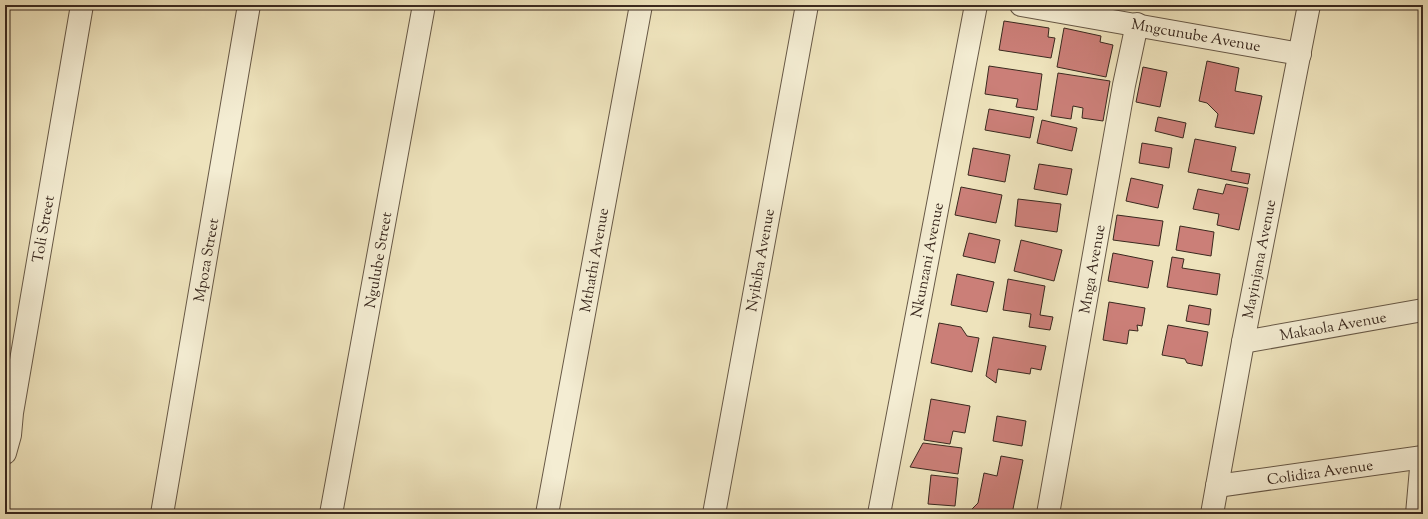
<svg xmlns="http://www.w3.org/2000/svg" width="1428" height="519" viewBox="0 0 1428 519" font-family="'Sorts Mill Goudy',serif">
<rect width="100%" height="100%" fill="#eee3bc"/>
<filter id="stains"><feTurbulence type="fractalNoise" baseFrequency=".005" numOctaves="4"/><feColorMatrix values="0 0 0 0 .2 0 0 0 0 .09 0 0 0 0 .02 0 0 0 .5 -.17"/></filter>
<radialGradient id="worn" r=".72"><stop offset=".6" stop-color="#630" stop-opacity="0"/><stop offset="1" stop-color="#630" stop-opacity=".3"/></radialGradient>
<!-- building -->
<g fill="#cb7f78" stroke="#3a291f">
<path d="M 1004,21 L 1049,28 L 1048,37 L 1055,38 L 1051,58 L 999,50 Z"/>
<path d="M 1064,28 L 1101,36 L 1100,42 L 1113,45 L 1106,77 L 1057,67 Z"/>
<path d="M 1207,61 L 1239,68 L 1235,91 L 1262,96 L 1254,134 L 1215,127 L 1218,114 L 1207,103 L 1199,101 Z"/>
<path d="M 989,66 L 1042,74 L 1037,110 L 1016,107 L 1018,99 L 985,94 Z"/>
<path d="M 1143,67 L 1167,72 L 1160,107 L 1136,102 Z"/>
<path d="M 1058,73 L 1110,81 L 1103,121 L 1082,118 L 1083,108 L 1073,106 L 1071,119 L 1051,116 Z"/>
<path d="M 989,109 L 1034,117 L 1030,138 L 985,130 Z"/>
<path d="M 1158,117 L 1186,123 L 1183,138 L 1155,131 Z"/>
<path d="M 1042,120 L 1077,128 L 1072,151 L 1037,143 Z"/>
<path d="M 1195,139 L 1236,147 L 1231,171 L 1250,174 L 1248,184 L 1188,172 Z"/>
<path d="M 1142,143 L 1172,148 L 1169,168 L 1139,163 Z"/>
<path d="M 973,148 L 1010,155 L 1005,182 L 968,175 Z"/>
<path d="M 1039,164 L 1072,169 L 1067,195 L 1034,189 Z"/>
<path d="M 1131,178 L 1163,185 L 1158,208 L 1126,201 Z"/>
<path d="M 1226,184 L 1248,188 L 1239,230 L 1217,225 L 1219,214 L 1193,209 L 1198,189 L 1223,194 Z"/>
<path d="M 961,187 L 1002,195 L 996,223 L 955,215 Z"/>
<path d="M 1018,199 L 1061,204 L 1057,232 L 1015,226 Z"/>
<path d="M 1117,215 L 1163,221 L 1159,246 L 1113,240 Z"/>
<path d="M 1180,226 L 1214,232 L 1211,256 L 1176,250 Z"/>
<path d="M 969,233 L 1000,240 L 995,263 L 963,256 Z"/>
<path d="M 1021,240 L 1062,250 L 1054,281 L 1014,271 Z"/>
<path d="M 1113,253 L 1153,261 L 1148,288 L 1108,281 Z"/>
<path d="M 1172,257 L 1184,259 L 1182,268 L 1220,274 L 1217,295 L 1167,287 Z"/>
<path d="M 957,274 L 994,282 L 987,312 L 951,305 Z"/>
<path d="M 1008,279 L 1045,286 L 1040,315 L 1053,317 L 1050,330 L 1029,327 L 1031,314 L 1003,310 Z"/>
<path d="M 1109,302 L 1145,308 L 1142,326 L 1137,325 L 1138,331 L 1129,330 L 1127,344 L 1103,340 Z"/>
<path d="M 1189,305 L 1211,309 L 1209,325 L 1186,321 Z"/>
<path d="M 939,323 L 961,327 L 967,336 L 979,338 L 972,372 L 931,363 Z"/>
<path d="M 1168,325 L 1208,332 L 1202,366 L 1187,363 L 1185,359 L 1162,355 Z"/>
<path d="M 993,337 L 1046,346 L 1041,370 L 1031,368 L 1030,374 L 998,369 L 996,383 L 986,376 Z"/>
<path d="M 931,399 L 970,406 L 965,433 L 953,431 L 950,444 L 924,440 Z"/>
<path d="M 997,416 L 1026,421 L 1022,446 L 993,441 Z"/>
<path d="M 923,443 L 962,448 L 958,474 L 910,467 Z"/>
<path d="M 1001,456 L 1023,460 L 1012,514 L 994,514 L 971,510 L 978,503 L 984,473 L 997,476 Z"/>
<path d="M 931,475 L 958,478 L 955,506 L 928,504 Z"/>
<path d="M 917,511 L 943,514 L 916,514 Z"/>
</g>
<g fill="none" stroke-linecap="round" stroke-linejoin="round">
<defs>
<g id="minor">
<path d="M 1021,5 L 1300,54"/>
<path d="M 1243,342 L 1423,310"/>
<path d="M 5,453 L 10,435 L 12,413 L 82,5"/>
<path d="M 1217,486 L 1423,457"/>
<path d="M 162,514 L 249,5"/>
<path d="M 331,514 L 424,5"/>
<path d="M 547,514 L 641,5"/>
<path d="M 714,514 L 807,5"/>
<path d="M 879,514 L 976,5"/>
<path d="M 1048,514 L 1124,85 L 1137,24"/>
<path d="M 1212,514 L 1243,342 L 1309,5"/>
<path d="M 1417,514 L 1422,457"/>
</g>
</defs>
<!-- minor casing -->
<use href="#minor" stroke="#675846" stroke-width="24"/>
<!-- minor -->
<use href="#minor" stroke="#f4edd3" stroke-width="22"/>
</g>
<g text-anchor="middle" stroke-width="3.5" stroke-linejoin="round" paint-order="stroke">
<!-- street labels -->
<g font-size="15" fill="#3a291f" stroke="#f4edd3">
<text transform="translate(1196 35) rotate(10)" y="5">Mngcunube Avenue</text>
<text transform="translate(43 229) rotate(-80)" y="5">Toli Street</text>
<text transform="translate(1259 259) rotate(-79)" y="5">Mayinjana Avenue</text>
<text transform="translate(206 260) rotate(-80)" y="5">Mpoza Street</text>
<text transform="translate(378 260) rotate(-80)" y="5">Ngulube Street</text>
<text transform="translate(594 260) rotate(-80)" y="5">Mthathi Avenue</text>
<text transform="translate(760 260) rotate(-80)" y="5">Nyibiba Avenue</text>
<text transform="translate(927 260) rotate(-79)" y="5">Nkunzani Avenue</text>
<text transform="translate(1092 269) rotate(-80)" y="5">Mnga Avenue</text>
<text transform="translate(1333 326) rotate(-10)" y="5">Makaola Avenue</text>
<text transform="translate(1320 472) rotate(-8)" y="5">Colidiza Avenue</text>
</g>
</g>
<!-- margin -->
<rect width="1428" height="519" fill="none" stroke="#eee3bc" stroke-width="20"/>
<rect x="6" y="6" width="1416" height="507" fill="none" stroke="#3a291f" stroke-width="2"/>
<rect x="10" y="10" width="1408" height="499" fill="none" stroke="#3a291f"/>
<rect width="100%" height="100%" filter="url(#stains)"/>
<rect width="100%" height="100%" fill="url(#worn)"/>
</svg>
